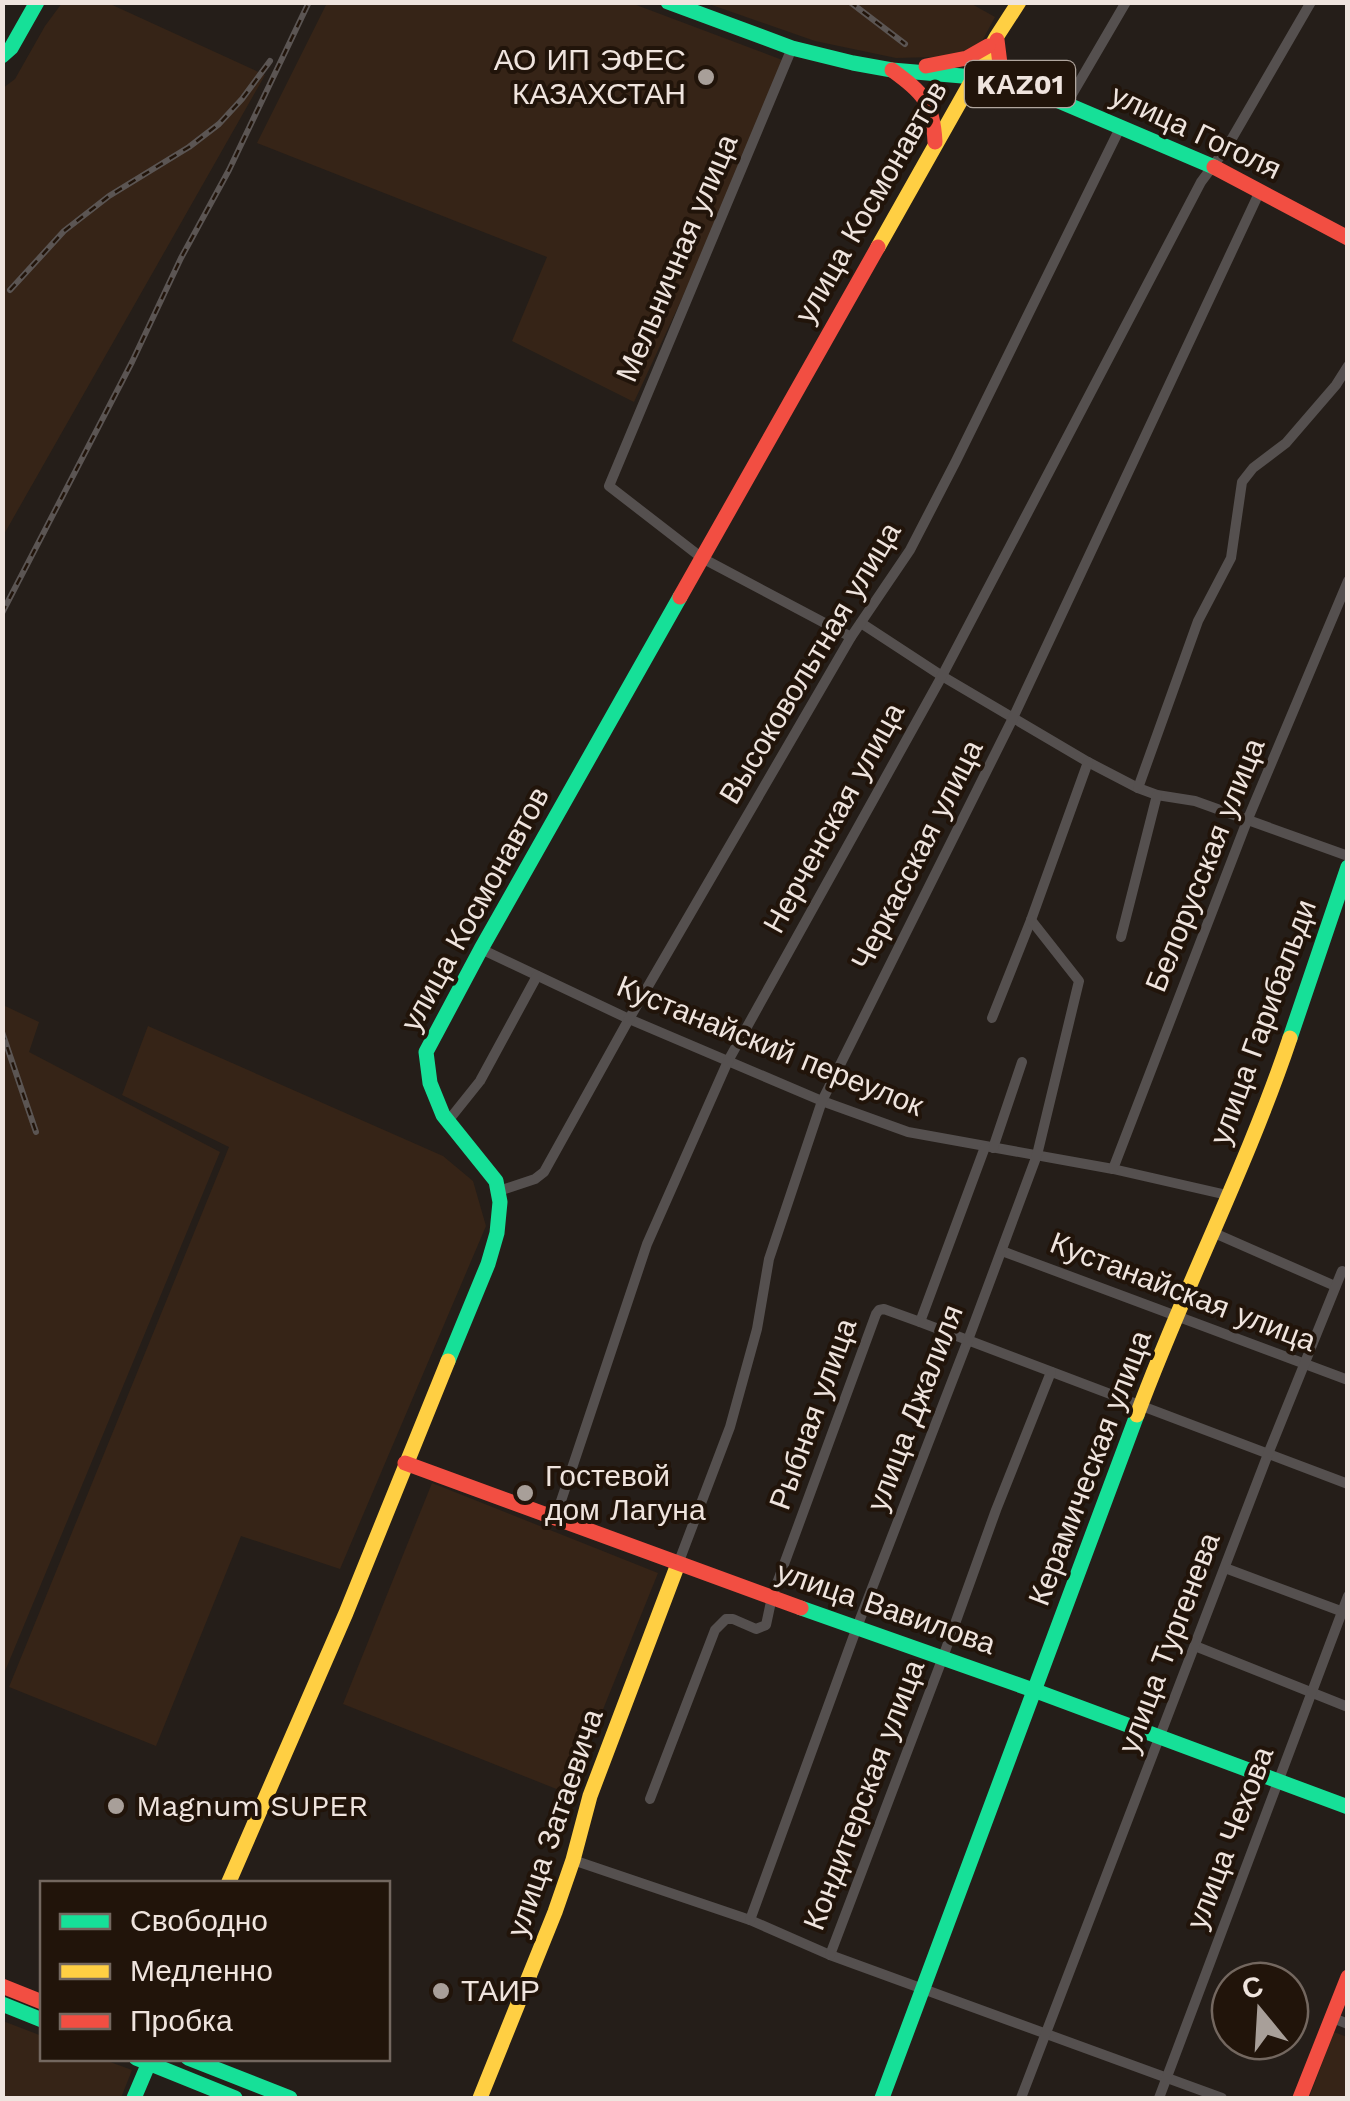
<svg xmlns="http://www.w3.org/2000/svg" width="1350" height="2101" viewBox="0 0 1350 2101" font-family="'Work Sans',sans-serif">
<rect width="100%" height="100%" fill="#251e19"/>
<!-- built -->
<g fill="#362417">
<path d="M 62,3 L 108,3 L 265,75 L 3,536 L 3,88 L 15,79 L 45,26 Z"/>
<path d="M 327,3 L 631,3 L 785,61 L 709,240 L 634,402 L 512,341 L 547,257 L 257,143 Z"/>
<path d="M 706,3 L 970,3 L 995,17 L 974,56 L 896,58 L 815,41 Z"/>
<path d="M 3,1005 L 39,1022 L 29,1052 L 220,1152 L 3,1676 Z"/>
<path d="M 148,1026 L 443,1156 L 473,1181 L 486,1226 L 340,1569 L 241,1536 L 156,1746 L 9,1687 L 229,1147 L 122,1095 Z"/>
<path d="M 432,1483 L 658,1573 L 569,1794 L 343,1704 Z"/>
<path d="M 3,2021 L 42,2036 L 42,2058 L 102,2059 L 132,2070 L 121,2098 L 3,2098 Z"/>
<path d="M 1334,2032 L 1347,2037 L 1347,2098 L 1309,2098 Z"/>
</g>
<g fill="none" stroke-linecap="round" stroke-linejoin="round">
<!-- street -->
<g stroke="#55504f" stroke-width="10">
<path d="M 792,48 L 609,486 L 702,558 L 851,637"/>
<path d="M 1067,103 L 1126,2"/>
<path d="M 861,623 L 942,676 L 1088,762 L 1138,788 L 1157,795 L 1195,801 L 1348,856"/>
<path d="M 1138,788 L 1198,621 L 1231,558 L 1242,482 L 1253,468 L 1286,443 L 1336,385 L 1348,366"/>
<path d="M 1121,937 L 1157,795"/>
<path d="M 481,949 L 629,1019 L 822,1101 L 908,1132 L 1113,1169 L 1227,1195"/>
<path d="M 992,1018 L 1031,920 L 1088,762"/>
<path d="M 448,1121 L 480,1081 L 537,976"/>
<path d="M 993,1148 L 1022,1062"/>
<path d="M 1113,1169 L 1247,821 L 1348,581"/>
<path d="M 499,1191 L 535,1179 L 544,1172 L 629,1019 L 851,637 L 910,550 L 956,461 L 1121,126"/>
<path d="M 1212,1232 L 1335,1286"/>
<path d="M 1002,1251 L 1348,1380"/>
<path d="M 920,1322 L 985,1147"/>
<path d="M 555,1519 L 647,1244 L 728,1061 L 942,676 L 1201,182 L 1227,147 L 1311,2"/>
<path d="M 678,1564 L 730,1427 L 757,1329 L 769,1259 L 822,1101 L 1013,718 L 1260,191"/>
<path d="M 1225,1568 L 1346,1613"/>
<path d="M 1195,1646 L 1348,1707"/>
<path d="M 650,1799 L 715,1630 L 726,1619 L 733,1619 L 756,1629 L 766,1625 L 772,1597 L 876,1314 L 879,1310 L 884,1309 L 920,1322 L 1348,1484"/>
<path d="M 573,1860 L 750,1920 L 830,1955 L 1222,2098"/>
<path d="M 750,1920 L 857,1627 L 968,1340 L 1037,1155 L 1079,981 L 1031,920"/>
<path d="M 830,1955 L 943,1657 L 996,1510 L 1051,1372"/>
<path d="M 1333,2018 L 1348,2024"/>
<path d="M 1021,2098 L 1268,1454 L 1342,1271"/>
<path d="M 1159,2098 L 1348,1596"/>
</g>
<!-- fast -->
<g stroke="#16e098" stroke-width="15">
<path d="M 668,2 L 792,48 L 853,63 L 892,70 L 974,77 L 1019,84 L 1214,167"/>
<path d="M 2,56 L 11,48 L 37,2"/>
<path d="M 1290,1038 L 1348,867"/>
<path d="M 448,1361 L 488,1264 L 497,1233 L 500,1202 L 496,1181 L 443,1115 L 430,1083 L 426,1052 L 481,949 L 680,597"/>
<path d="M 801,1608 L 1036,1691 L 1348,1807"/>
<path d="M 2,2004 L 42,2020"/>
<path d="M 136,2058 L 235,2098"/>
<path d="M 188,2058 L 290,2098"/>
<path d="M 134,2098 L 151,2058"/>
<path d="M 882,2098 L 1137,1415"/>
</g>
<!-- slow -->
<g stroke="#ffcf43" stroke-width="15">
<path d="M 878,247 L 997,36 L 1019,2"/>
<path d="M 1137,1415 C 1184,1288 1247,1166 1290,1038"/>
<path d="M 228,1884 L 346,1613 L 448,1361"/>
<path d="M 480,2098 L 555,1912 L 573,1860 L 590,1796 L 678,1564"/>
</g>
<!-- jam -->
<g stroke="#f24e42" stroke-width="15">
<path d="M 997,40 L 1000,64 L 1018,83"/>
<path d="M 926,66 L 967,58 L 988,46"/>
<path d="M 892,70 C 923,93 933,102 935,142"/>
<path d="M 1214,167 L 1348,238"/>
<path d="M 680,597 L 878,247"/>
<path d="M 405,1463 L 801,1608"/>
<path d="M 2,1986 L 42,2002"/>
<path d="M 1300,2098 L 1348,1977"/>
</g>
<defs>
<g id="rail">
<path d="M 850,2 L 905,44"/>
<path d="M 10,290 L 64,231 L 109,196 L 189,147 L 219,124 L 242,99 L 270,61"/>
<path d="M 2,613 L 132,362 L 181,258 L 229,170 L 309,2"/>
<path d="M 2,1032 L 36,1132"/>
</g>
</defs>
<!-- rail casing -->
<use href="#rail" stroke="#5b5553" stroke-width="6"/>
<!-- rail -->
<use href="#rail" stroke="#21140a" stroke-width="2.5" stroke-dasharray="8" stroke-linecap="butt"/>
</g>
<!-- markers -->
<g fill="#a89f99" stroke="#21140a" stroke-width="4">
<circle cx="706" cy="77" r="10"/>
<circle cx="525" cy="1493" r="10"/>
<circle cx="116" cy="1806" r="10"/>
<circle cx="441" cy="1991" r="10"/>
</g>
<g text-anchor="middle" stroke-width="8" stroke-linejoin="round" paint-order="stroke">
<!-- shield labels -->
<rect fill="#21140a" stroke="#b1a69e" stroke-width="2.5" x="965" y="61" width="110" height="46" rx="8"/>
<g font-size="28" font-weight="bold" fill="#efe4de">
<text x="1020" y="94">KАZ01</text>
</g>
<!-- poi labels -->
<g font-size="30" fill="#efe4de" stroke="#21140a" text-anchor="start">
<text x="686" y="70" text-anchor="end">АО ИП ЭФЕС<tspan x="686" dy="34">КАЗАХСТАН</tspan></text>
<text x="545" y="1486">Гостевой<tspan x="545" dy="34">дом Лагуна</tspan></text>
<text x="136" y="1816">Magnum SUPER</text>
<text x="461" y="2001">ТАИР</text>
</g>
<!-- street labels -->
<g font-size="30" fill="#efe4de" stroke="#21140a">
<text transform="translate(1196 132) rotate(25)" y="10">улица Гоголя</text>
<text transform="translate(871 202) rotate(-60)" y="10">улица Космонавтов</text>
<text transform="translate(677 258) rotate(-67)" y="10">Мельничная улица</text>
<text transform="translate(810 663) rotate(-59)" y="10">Высоковольтная улица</text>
<text transform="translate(834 818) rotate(-61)" y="10">Нерченская улица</text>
<text transform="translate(917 855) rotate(-63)" y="10">Черкасская улица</text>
<text transform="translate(1205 865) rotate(-68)" y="10">Белорусская улица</text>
<text transform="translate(475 909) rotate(-61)" y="10">улица Космонавтов</text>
<text transform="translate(1263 1022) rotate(-70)" y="10">улица Гарибальди</text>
<text transform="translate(770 1046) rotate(22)" y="10">Кустанайский переулок</text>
<text transform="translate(1183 1292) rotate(21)" y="10">Кустанайская улица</text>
<text transform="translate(915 1408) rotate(-69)" y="10">улица Джалиля</text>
<text transform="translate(813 1414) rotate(-70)" y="10">Рыбная улица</text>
<text transform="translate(1090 1468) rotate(-69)" y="10">Керамическая улица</text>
<text transform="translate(886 1608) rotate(19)" y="10">улица Вавилова</text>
<text transform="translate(1169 1643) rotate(-69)" y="10">улица Тургенева</text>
<text transform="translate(864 1795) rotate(-69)" y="10">Кондитерская улица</text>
<text transform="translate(555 1823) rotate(-71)" y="10">улица Затаевича</text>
<text transform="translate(1230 1838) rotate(-69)" y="10">улица Чехова</text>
</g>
</g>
<!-- border -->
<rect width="1350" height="2101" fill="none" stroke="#efe4de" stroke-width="10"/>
<!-- legend -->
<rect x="40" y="1881" width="350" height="180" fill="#21140a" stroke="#73675f" stroke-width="2.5"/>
<rect x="60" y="1914" width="50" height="15" fill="#16e098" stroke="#73675f" stroke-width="2.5"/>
<text x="130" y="1931" font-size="30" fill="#efe4de">Свободно</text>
<rect x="60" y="1964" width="50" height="15" fill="#ffcf43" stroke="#73675f" stroke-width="2.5"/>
<text x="130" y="1981" font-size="30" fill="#efe4de">Медленно</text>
<rect x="60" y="2014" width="50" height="15" fill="#f24e42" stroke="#73675f" stroke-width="2.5"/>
<text x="130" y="2031" font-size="30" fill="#efe4de">Пробка</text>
<!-- north arrow -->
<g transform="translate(1260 2011) rotate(342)"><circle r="48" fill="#21140a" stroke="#73675f" stroke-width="2.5"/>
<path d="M0-8L18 38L0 25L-18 38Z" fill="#a89f99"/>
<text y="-15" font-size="28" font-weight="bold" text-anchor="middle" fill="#efe4de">С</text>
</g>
</svg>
